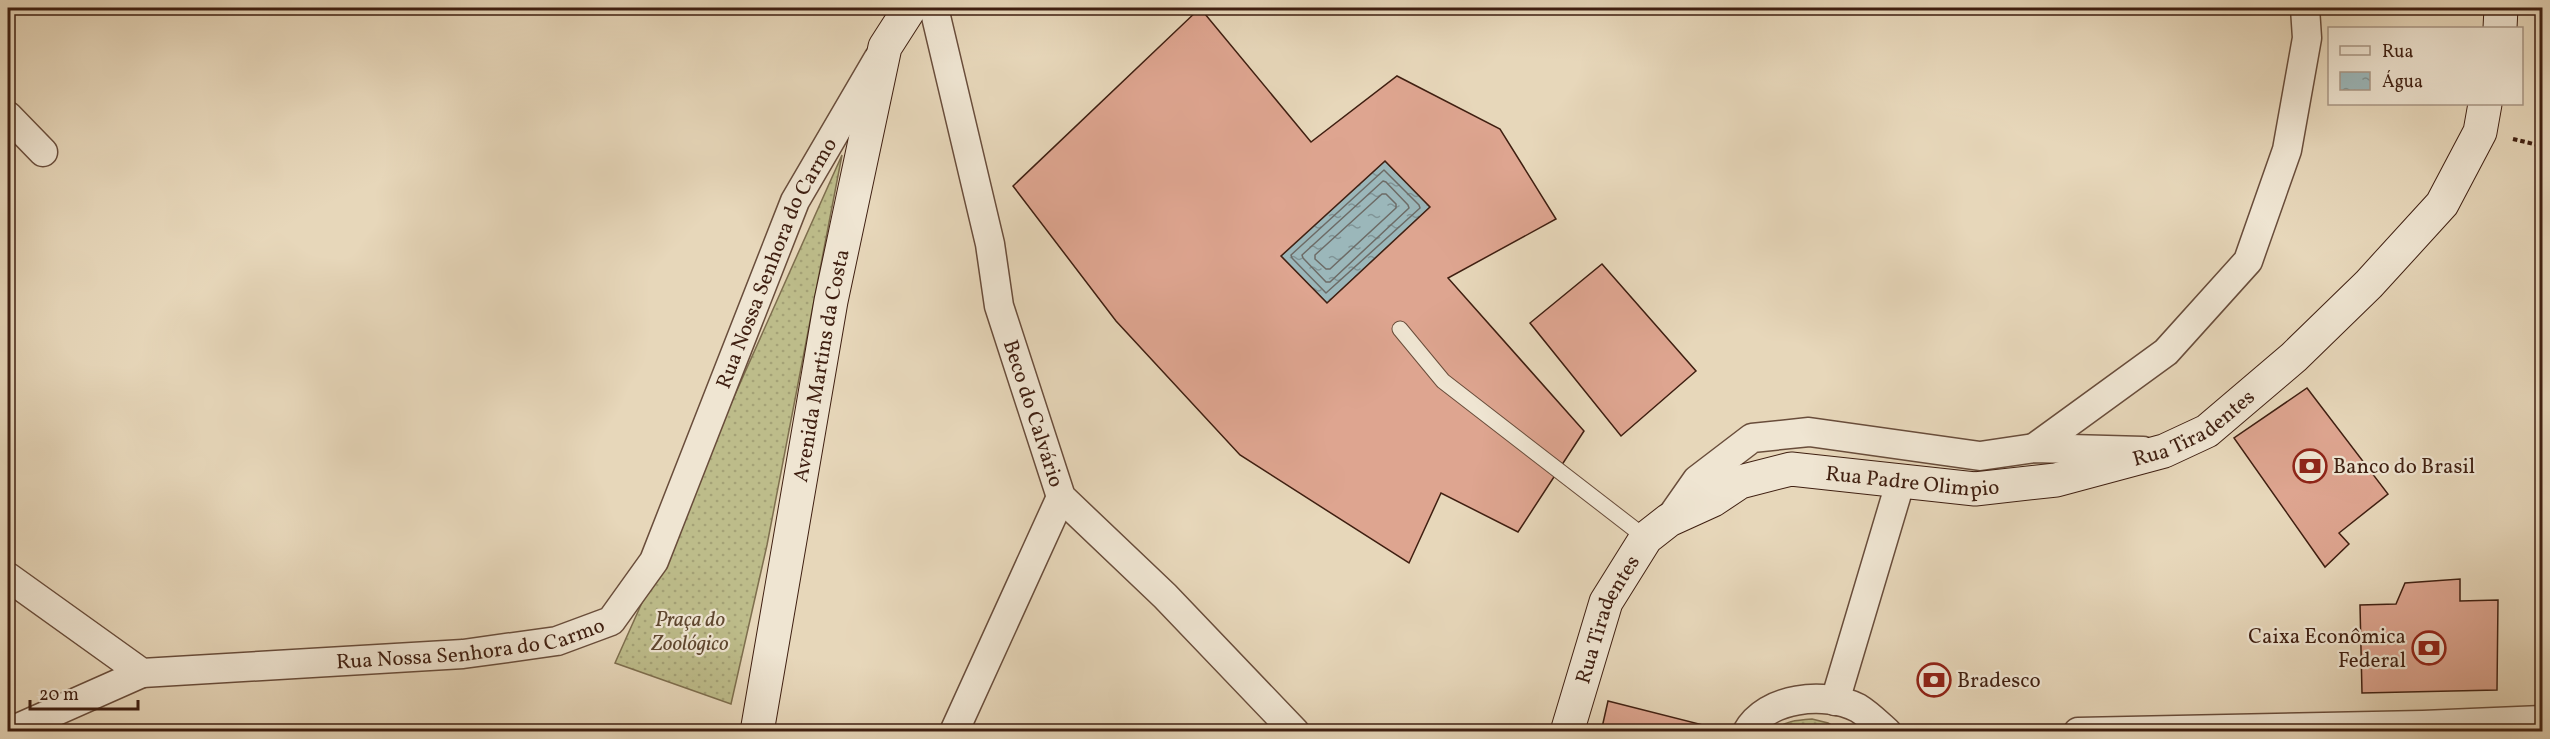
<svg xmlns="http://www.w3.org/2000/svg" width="2550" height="739" viewBox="0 0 2550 739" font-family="Vollkorn,serif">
<defs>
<pattern id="grass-dots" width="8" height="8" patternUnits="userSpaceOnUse" patternTransform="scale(1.5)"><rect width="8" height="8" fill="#bdbc8a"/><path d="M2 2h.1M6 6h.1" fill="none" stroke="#a4a176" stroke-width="1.8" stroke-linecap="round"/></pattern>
<pattern id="water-ripples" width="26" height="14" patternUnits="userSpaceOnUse" patternTransform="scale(1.5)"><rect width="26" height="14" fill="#9bb7ba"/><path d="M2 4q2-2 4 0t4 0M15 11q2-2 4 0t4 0" fill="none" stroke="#809496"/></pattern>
</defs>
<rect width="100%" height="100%" fill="#e7d7ba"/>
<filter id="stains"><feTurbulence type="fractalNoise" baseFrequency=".00333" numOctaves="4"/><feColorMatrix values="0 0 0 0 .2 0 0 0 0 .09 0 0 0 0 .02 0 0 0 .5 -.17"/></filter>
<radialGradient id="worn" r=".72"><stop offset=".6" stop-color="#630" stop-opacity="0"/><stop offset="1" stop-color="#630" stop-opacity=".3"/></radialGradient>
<!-- grass -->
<g fill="url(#grass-dots)" stroke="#7e6e4e" stroke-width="1.5">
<path d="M 842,155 L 767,545 L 731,704 L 615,663 Z"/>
<path d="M 1812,719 L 1828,723 L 1841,731 L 1773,731 C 1784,721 1797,720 1812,719 Z"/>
</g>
<!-- water -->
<path fill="url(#water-ripples)" stroke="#767a76" stroke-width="1.5" d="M 1385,161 L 1430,207 L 1327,303 L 1281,256 Z"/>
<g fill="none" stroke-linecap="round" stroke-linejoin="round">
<!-- shore -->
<g stroke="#6d6b66" stroke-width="1.5">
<path d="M 1384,170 L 1419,205 L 1420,208 L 1326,293 L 1292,258 L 1291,255 Z"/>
<path d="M 1383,181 L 1386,182 L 1408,205 L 1409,208 L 1330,282 L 1326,282 L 1303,258 L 1302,255 Z"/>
<path d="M 1382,194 L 1386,194 L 1396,204 L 1396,208 L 1330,269 L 1326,269 L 1315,259 L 1315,255 Z"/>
</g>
</g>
<!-- building -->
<g fill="#dea590" stroke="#3f1f11" stroke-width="1.5" fill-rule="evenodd">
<path d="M 1200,8 L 1311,142 L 1397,76 L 1500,129 L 1556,219 L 1448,278 L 1584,431 L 1518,532 L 1441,493 L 1409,563 L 1240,455 L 1116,321 L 1013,186 ZM 1385,161 L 1430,207 L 1327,303 L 1281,256 Z"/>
<path d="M 1602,264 L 1696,371 L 1621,436 L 1530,323 Z"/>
<path d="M 2307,388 L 2388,494 L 2339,533 L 2349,544 L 2325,567 L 2234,438 Z"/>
<path d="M 2460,579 L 2460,601 L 2498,600 L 2497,690 L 2362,693 L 2360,605 L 2396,604 L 2405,583 Z"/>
<path d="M 1608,701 L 1711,727 L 1711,732 L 1601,732 Z"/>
</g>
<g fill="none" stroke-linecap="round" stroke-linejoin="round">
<defs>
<path id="lane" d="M 1400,329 L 1443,381 L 1646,538"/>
<g id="street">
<path id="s1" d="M 934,8 L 990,244 L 999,306 L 1061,497 L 1165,596 L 1295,732"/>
<path d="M 8,116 L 43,152"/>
<path d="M 2034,448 L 2166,352 L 2248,261 L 2287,150 L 2307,38 L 2305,8"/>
<path d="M 1669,520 L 1697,480 L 1752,438 L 1809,432 L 1980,456 L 2034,448 L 2143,451"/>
<path id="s2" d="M 8,577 L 142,673 L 463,654 L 557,641 L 611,621 L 654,561 L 795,201 L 878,59"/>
<path d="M 1835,701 L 1901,480"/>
<path d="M 9,732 L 142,673"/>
<path d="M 954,732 L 1061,497"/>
<path d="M 1747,732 C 1766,697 1825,691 1858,708 C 1868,714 1878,724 1887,732"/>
<path d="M 2078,732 L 2423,725 L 2542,720"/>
</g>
<g id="secondary">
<path d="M 2500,28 L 2501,8"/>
<path id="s3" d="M 757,732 L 831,301 L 885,47 L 910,8"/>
<path id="s4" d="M 1567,732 L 1606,602 L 1646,538 L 1669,520 L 1713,500 L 1740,482 L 1791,469 L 1975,489 L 2056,480 L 2164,451 L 2207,431 L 2294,357 L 2369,284 L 2442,204 L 2480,132 L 2485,104"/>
</g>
</defs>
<!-- lane casing -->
<use href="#lane" stroke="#694d3b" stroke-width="17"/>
<!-- street casing -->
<use href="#street" stroke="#694d3b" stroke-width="31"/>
<!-- secondary casing -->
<use href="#secondary" stroke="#3f1f11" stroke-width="35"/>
<!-- path -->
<path stroke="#3f1f11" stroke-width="4" stroke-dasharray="4.5 3" stroke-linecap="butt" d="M 2513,139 L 2542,146"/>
<!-- lane -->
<use href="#lane" stroke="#efe5d2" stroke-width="15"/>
<!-- street -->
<use href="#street" stroke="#efe5d2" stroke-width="28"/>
<!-- secondary -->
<use href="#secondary" stroke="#efe5d2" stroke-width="33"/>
</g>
<!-- icons -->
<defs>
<symbol id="bank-ring" viewBox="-11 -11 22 22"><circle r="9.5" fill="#efe5d2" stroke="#8f2418" stroke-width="1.5"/><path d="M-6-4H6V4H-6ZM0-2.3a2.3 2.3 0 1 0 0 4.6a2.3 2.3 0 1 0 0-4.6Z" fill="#8f2418"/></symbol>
</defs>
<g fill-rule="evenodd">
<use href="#bank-ring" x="2291" y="447" width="38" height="38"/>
<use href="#bank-ring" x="2410" y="629" width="38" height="38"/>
<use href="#bank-ring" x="1915" y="661" width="38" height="38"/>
</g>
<g text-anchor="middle" stroke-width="4.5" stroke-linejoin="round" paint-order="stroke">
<!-- street labels -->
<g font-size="21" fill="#3f1f11" stroke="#efe5d2">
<text dy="7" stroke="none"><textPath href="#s2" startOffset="1035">Rua Nossa Senhora do Carmo</textPath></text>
<text dy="7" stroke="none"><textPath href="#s3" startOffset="372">Avenida Martins da Costa</textPath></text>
<text dy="7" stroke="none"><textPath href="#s1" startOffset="418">Beco do Calvário</textPath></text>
<text dy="7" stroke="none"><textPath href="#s4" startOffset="789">Rua Tiradentes</textPath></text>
<text dy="7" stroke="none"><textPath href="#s4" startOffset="496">Rua Padre Olimpio</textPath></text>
<text dy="7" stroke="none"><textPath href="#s4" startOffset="120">Rua Tiradentes</textPath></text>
<text dy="7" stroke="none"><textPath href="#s2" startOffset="495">Rua Nossa Senhora do Carmo</textPath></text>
</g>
<!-- poi labels -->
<g font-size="21" fill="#3f1f11" stroke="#efe5d2" text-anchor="start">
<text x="2333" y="473">Banco do Brasil</text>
<text x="2406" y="643" text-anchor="end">Caixa Econômica<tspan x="2406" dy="24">Federal</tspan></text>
<text x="1957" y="687">Bradesco</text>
</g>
<!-- park labels -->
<g font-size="21" font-style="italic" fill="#5e462f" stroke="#efe5d2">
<text x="690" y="626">Praça do<tspan x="690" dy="24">Zoológico</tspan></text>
</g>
</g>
<!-- margin -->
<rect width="2550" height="739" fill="none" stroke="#e7d7ba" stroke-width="30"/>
<rect x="9" y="9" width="2532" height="721" fill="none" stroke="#3f1f11" stroke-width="3"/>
<rect x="15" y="15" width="2520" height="709" fill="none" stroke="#3f1f11" stroke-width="1.5"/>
<!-- legend -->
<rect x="2328" y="27" width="195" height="78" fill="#efe5d2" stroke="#a99685" stroke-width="1.5"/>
<rect x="2340" y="46" width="30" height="9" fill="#efe5d2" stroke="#a99685" stroke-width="1.5"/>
<text x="2382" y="57" font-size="18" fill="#3f1f11">Rua</text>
<rect x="2340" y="72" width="30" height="18" fill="url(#water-ripples)" stroke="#a99685" stroke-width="1.5"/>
<text x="2382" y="87" font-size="18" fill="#3f1f11">Água</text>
<!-- scale -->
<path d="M30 700v9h108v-9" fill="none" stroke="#3f1f11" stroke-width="3"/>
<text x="39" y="700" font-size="18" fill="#3f1f11" stroke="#efe5d2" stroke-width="4.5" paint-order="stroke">20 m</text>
<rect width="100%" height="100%" filter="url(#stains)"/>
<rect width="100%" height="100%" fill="url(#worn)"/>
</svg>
